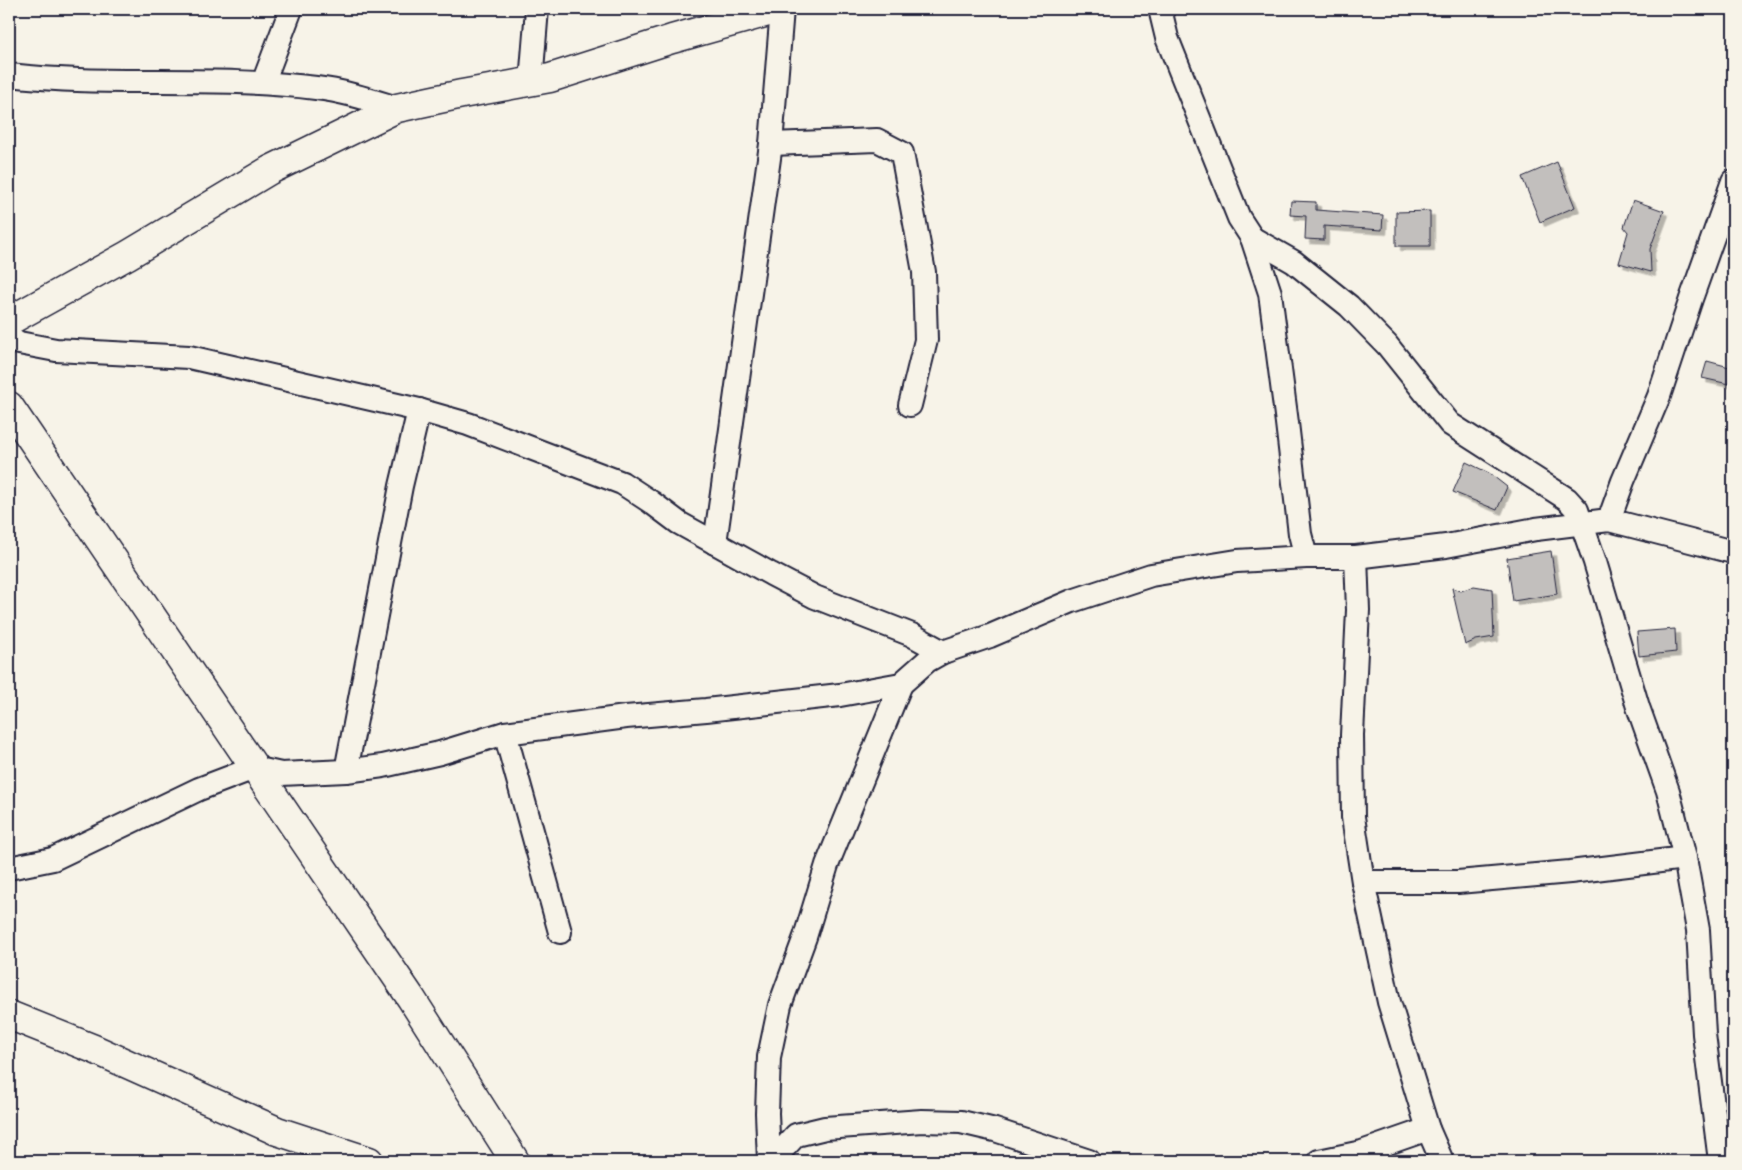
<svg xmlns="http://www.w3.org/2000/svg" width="1742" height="1170" viewBox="0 0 1742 1170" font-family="'Playpen Sans',sans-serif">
<defs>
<filter id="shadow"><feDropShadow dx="4.5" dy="4.5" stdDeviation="0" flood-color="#0004"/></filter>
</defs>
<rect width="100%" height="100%" fill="#f7f3e8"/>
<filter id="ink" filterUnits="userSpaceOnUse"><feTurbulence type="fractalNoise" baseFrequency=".02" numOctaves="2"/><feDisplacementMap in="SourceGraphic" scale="10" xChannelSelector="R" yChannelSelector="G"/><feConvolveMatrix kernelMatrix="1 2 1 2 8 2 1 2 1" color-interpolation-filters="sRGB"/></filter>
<g filter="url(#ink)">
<!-- building -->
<g fill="#c2bfbd" stroke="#22223b" filter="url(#shadow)">
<path d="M 1557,162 L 1575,207 L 1540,222 L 1522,177 Z"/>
<path d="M 1633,200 L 1664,211 L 1650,249 L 1651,272 L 1619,263 L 1628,232 L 1624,227 Z"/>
<path d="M 1291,201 L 1316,202 L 1316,210 L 1383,215 L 1382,230 L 1324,226 L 1324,240 L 1305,239 L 1306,216 L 1290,215 Z"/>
<path d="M 1430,211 L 1430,246 L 1396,246 L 1396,212 Z"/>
<path d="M 1707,361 L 1733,368 L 1733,385 L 1702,378 Z"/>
<path d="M 1466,462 L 1489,473 L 1507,487 L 1497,510 L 1453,492 Z"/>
<path d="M 1551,551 L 1557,594 L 1513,601 L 1507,558 Z"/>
<path d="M 1474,586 L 1492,589 L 1494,637 L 1476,640 L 1465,645 L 1452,588 L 1461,591 Z"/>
<path d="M 1675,629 L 1676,652 L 1639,656 L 1637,632 Z"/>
</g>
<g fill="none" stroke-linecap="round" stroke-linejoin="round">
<defs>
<g id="minor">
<path d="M 1160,9 L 1167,38 L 1239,218 L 1252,238 L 1270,293 L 1287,423 L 1300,534 L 1306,557"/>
<path d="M 9,75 C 111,87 214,75 316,88 C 344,91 371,100 397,108"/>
<path d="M 531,82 L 537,9"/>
<path d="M 263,83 L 291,9"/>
<path d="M 771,144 L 877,140 L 902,153 L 924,272 L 926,340 L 910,405"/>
<path d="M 1252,238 L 1294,262 L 1349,306 L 1387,345 L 1450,424 L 1567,499 L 1577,510 L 1595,562 L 1638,707 L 1668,791 L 1685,858 L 1698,930 L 1704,1034 L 1720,1161"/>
<path d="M 9,337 L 19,343 L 56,350 L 189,357 L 419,410 L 468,424 L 622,483 L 651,502 L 679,523 L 771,574 L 815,597 L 912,635 L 943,652"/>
<path d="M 1609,520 L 1623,481 L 1659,396 L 1691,299 L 1733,181"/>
<path d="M 715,543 L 771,144 L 782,9"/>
<path d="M 1356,557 L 1358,610 L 1352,735 L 1353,817 L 1363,882 L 1389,1002 L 1428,1129 L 1442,1161"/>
<path d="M 505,733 L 560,932"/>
<path d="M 346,771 L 401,486 L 419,410"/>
<path d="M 9,868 L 53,859 L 199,789 L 254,768 L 281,774 L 346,771 L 383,766 L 440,753 L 505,733 L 626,717 L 706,710 L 840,695 L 901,684 L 927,661 L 943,652 L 990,636 L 1072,601 L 1151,575 L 1237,561 L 1306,557 L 1356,557 L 1446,546 L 1536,529 L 1609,520 L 1733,552"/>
<path d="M 1363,882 L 1458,882 L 1570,872 L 1685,858"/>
<path d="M 769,1161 L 767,1113 L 769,1057 L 780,1005 L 805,937 L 827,865 L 901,684"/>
<path d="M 772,1161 L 796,1135 L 825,1128 L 922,1121 L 961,1122 L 995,1130 L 1089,1161"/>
<path d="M 1319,1161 L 1362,1152 L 1428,1129"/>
</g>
<g id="tertiary">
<path d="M 9,321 L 128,255 L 270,170 L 397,108 L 462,94 L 550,78 L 672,39 L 779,9"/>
<path d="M 9,406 L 411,998 L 515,1161"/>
<path d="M 9,1015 L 94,1049 L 277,1131 L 369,1161"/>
</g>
</defs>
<!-- minor casing -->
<use href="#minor" stroke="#22223b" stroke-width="26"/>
<!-- tertiary casing -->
<use href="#tertiary" stroke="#22223b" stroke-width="31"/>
<!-- minor -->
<use href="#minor" stroke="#f7f3e8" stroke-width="22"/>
<!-- tertiary -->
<use href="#tertiary" stroke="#f7f3e8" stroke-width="28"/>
</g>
</g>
<!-- margin -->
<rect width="1742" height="1170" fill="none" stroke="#f7f3e8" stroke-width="30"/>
<rect x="15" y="15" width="1712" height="1140" fill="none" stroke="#22223b" stroke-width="2" filter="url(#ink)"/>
</svg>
